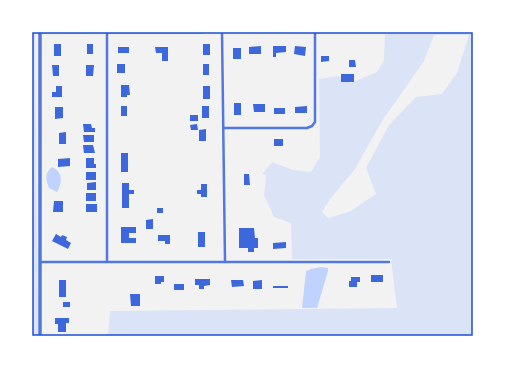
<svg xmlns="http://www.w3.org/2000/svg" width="505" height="368" viewBox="0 0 505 368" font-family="'Fira Sans Condensed',sans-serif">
<rect width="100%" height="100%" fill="#f2f2f2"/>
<!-- green -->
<g fill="#dbe4f7" fill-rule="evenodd">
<path d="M 32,32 L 35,32 L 38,336 L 32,336 Z"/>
<path d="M 385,34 L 473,34 L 473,336 L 108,336 L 110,311 L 397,308 L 391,259 L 292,259 L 291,223 L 274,217 L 264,195 L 266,175 L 262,174 L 272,162 L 293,170 L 311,172 L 320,157 L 319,79 L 338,76 L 351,83 L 377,72 L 384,60 ZM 434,35 L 469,35 L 457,73 L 442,94 L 416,97 L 389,125 L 366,168 L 376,194 L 351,211 L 328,218 L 322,212 L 330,199 L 355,169 L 382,121 L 424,61 Z"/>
</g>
<!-- water -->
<g fill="#bfd3fe">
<path d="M 52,167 C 64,172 62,184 57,192 L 49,188 C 46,179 44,174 52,167 Z"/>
<path d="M 321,267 L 328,268 L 328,271 L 317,308 L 302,308 L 306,271 L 311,269 Z"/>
</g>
<!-- building -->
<g fill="#3d67dc">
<rect x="54" y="44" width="7" height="12"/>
<rect x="87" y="44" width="6" height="10"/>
<rect x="203" y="44" width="7" height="11"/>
<path d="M 261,46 L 261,54 L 249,54 L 249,47 Z"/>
<path d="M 273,46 L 286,46 L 286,52 L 276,53 L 276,57 L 273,57 Z"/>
<path d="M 295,46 L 306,47 L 305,56 L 294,54 Z"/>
<rect x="118" y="47" width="11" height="6"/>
<path d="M 155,47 L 168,47 L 168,61 L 162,61 L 162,53 L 156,53 Z"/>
<rect x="233" y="48" width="8" height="11"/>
<path d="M 321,56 L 329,56 L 329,61 L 321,62 Z"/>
<path d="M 349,60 L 355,60 L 356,67 L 349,67 Z"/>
<rect x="117" y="64" width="8" height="9"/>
<rect x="203" y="64" width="6" height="11"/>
<path d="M 52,65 L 59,65 L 59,76 L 53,76 Z"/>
<path d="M 86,65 L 94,65 L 93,76 L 86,76 Z"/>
<rect x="341" y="74" width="13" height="8"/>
<path d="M 121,85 L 129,85 L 130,95 L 127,95 L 127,97 L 121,97 Z"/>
<path d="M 56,86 L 62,86 L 62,97 L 52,97 L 52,92 L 56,92 Z"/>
<rect x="203" y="86" width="7" height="13"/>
<rect x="234" y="103" width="7" height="12"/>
<path d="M 253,104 L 265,104 L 265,112 L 254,112 Z"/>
<rect x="121" y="106" width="6" height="10"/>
<rect x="202" y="106" width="7" height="12"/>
<path d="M 307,106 L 307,113 L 295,113 L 295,107 Z"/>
<path d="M 55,107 L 63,107 L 63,118 L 55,119 Z"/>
<rect x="274" y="108" width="11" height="6"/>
<rect x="190" y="115" width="8" height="6"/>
<path d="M 83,124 L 91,124 L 92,128 L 95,128 L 95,132 L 84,132 Z"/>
<path d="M 197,124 L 198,130 L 191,130 L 190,125 Z"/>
<path d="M 206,129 L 206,141 L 199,141 L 199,130 Z"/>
<path d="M 66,132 L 66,144 L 59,144 L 59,133 Z"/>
<path d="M 83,135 L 94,135 L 94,142 L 84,142 Z"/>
<rect x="274" y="139" width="9" height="7"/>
<path d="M 83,145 L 93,145 L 95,153 L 84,153 Z"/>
<rect x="121" y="153" width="7" height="19"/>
<path d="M 70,158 L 70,166 L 58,167 L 58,159 Z"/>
<path d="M 86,158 L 94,158 L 94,164 L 96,164 L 96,168 L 86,168 Z"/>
<rect x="86" y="172" width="10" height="8"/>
<path d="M 244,174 L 249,174 L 250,185 L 244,185 Z"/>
<path d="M 96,182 L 96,190 L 87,190 L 87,183 Z"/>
<path d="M 122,183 L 129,183 L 129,190 L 134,190 L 134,194 L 129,194 L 129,208 L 122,208 Z"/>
<path d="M 201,184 L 207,184 L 207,197 L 201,197 L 201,194 L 197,194 L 197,190 L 201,190 Z"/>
<rect x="86" y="193" width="10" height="8"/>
<path d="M 54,201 L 63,201 L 63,212 L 53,212 Z"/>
<rect x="86" y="204" width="11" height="8"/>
<rect x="157" y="208" width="6" height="5"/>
<path d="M 153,219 L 153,229 L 146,229 L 146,220 Z"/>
<path d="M 121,227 L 136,227 L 136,233 L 129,233 L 129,238 L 136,238 L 136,243 L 121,243 Z"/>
<path d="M 239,228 L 254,228 L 255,238 L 258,238 L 258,248 L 254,248 L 254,252 L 248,252 L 248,248 L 239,248 Z"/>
<rect x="198" y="232" width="7" height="15"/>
<path d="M 56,234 L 61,237 L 62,235 L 67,237 L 66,240 L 71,243 L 68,249 L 52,241 Z"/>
<path d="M 158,235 L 170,235 L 170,244 L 165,244 L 165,241 L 158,241 Z"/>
<path d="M 286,242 L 286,248 L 273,249 L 273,243 Z"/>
<rect x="371" y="275" width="12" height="7"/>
<path d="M 155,276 L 164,276 L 164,282 L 161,282 L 161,284 L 155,284 Z"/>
<path d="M 351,277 L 360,277 L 360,282 L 357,282 L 357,287 L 349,287 L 349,281 L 351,281 Z"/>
<path d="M 195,279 L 210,279 L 210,285 L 204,286 L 204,289 L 199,289 L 199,285 L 195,285 Z"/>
<rect x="59" y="280" width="7" height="17"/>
<path d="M 231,280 L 243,280 L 244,286 L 232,287 Z"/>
<path d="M 262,280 L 262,289 L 253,289 L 253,281 Z"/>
<rect x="174" y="284" width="10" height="6"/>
<rect x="273" y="286" width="15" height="2"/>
<path d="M 130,294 L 140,294 L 140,306 L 131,306 Z"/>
<rect x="63" y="302" width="7" height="5"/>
<path d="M 55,318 L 69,318 L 69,323 L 66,323 L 66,332 L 58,332 L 58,324 L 55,324 Z"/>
</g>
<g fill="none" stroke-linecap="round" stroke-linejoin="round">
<!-- minor -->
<g stroke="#5277de" stroke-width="2.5">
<path d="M 40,32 L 204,32"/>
<path d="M 222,32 L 225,261"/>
<path d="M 224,128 L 307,128 L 312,126 L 315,122 L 315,32"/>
<path d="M 107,261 L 107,32"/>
<path d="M 40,262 L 389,262"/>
</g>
<!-- tertiary -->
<path stroke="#5277de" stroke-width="3.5" d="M 40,32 L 40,336"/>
</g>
<!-- border -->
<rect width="505" height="368" fill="none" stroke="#ffffff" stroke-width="66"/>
<rect x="33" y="33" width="439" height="302" fill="none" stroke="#1d4ed8" stroke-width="1.5"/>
</svg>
